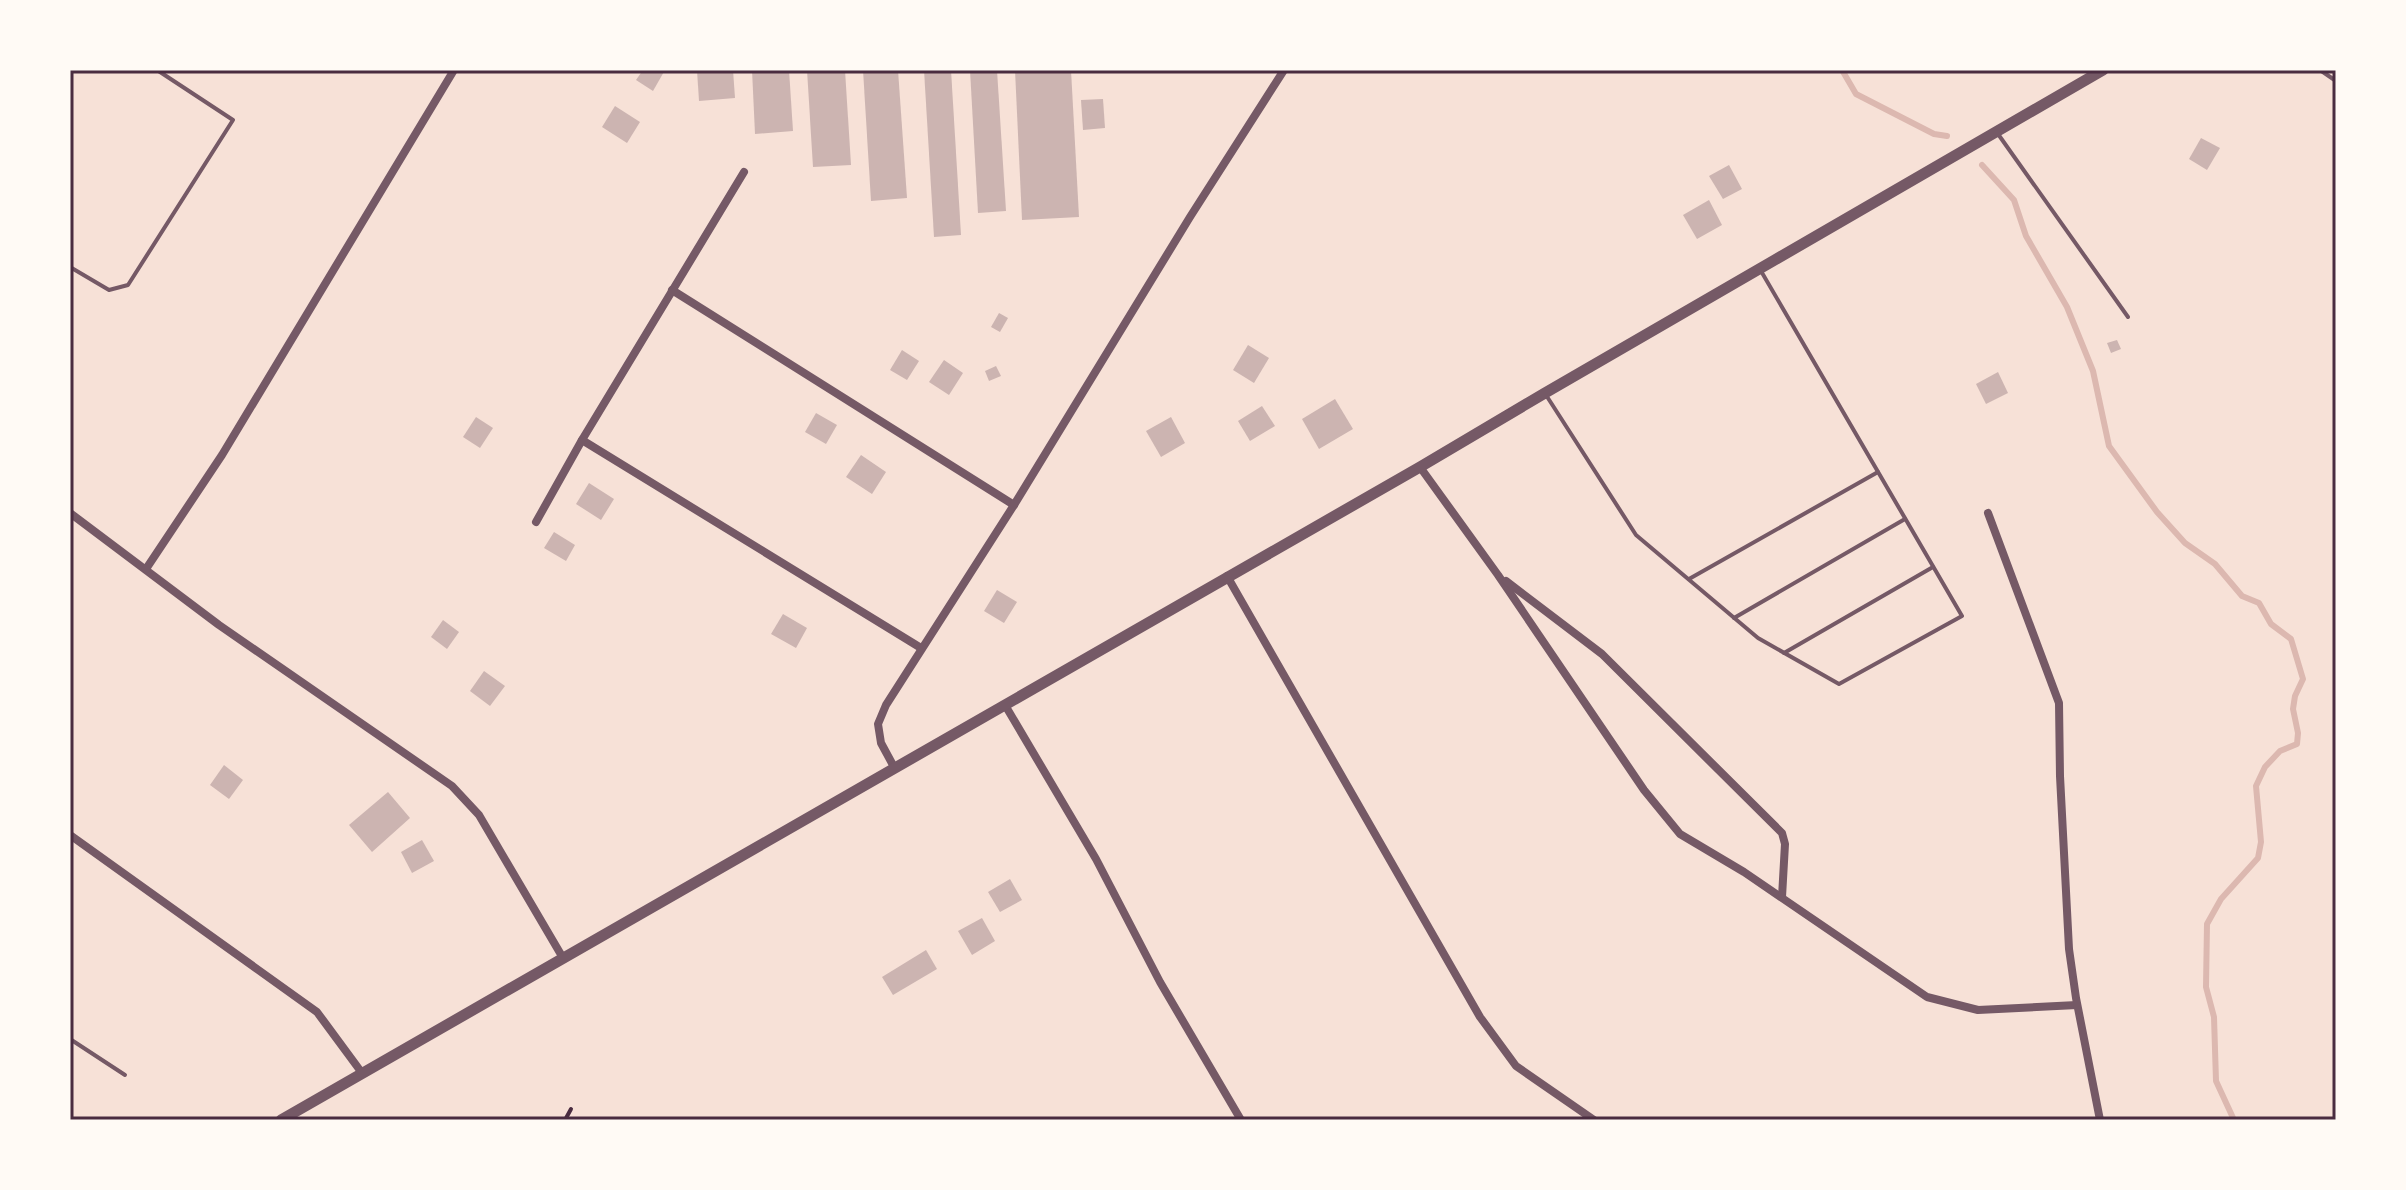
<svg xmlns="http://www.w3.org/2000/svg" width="2406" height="1190" viewBox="0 0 2406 1190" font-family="'Nunito Sans',sans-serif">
<rect width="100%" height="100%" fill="#f7e1d7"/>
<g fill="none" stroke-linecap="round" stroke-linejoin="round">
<!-- stream -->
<g stroke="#dcb8b0" stroke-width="6">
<path d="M 1842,70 L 1856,94 L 1934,134 L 1947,136"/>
<path d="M 1982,165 L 2014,200 L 2026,236 L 2067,307 L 2093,371 L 2109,446 L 2157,512 L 2185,543 L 2215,564 L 2242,596 L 2259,603 L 2271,624 L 2291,639 L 2303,679 L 2295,696 L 2293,709 L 2298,733 L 2297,744 L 2280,751 L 2265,767 L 2256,786 L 2261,842 L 2258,858 L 2221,899 L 2207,924 L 2206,987 L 2214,1017 L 2216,1081 L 2234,1120"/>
</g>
</g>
<!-- building -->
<g fill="#ccb4b1">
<path d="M 643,70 L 665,70 L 653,91 L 636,80 Z"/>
<path d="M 697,70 L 733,70 L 735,98 L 699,101 Z"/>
<path d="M 752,70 L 789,70 L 793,131 L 755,134 Z"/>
<path d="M 807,70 L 845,70 L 851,165 L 813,167 Z"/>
<path d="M 863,70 L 898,70 L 907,198 L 871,201 Z"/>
<path d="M 924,70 L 951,70 L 961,235 L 934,237 Z"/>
<path d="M 970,70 L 997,70 L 1006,211 L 978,213 Z"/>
<path d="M 1015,70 L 1071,70 L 1079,217 L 1022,220 Z"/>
<path d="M 1103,99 L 1105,128 L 1083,130 L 1081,100 Z"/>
<path d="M 615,106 L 640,122 L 627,143 L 602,127 Z"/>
<path d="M 2201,138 L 2220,148 L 2207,170 L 2189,159 Z"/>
<path d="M 1729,165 L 1742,189 L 1723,199 L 1709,176 Z"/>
<path d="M 1709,200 L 1722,225 L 1697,239 L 1683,215 Z"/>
<path d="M 999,313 L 1008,318 L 1000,332 L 991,327 Z"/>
<path d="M 2117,340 L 2121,349 L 2111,353 L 2107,343 Z"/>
<path d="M 1248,345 L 1269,358 L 1254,383 L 1233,370 Z"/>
<path d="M 902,350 L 919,361 L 907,380 L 890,370 Z"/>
<path d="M 944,360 L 963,373 L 949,395 L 929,382 Z"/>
<path d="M 996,366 L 1001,376 L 989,381 L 985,371 Z"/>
<path d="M 1998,372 L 2008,393 L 1986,404 L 1976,384 Z"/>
<path d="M 1335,399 L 1353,429 L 1319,449 L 1302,419 Z"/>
<path d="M 1262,406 L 1275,426 L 1250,441 L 1238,421 Z"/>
<path d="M 816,413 L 837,425 L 826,444 L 805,432 Z"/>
<path d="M 476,417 L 493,428 L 480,448 L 463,437 Z"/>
<path d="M 1171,417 L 1185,443 L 1161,457 L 1146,431 Z"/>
<path d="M 861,455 L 886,472 L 872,494 L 846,477 Z"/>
<path d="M 589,483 L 614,499 L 601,520 L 576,504 Z"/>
<path d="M 554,532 L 575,545 L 566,561 L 544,548 Z"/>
<path d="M 997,590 L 1017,602 L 1004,623 L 984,611 Z"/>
<path d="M 783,614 L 807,628 L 796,648 L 771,634 Z"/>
<path d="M 443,620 L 459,632 L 447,649 L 431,637 Z"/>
<path d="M 484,671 L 505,686 L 490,706 L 470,691 Z"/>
<path d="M 224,765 L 243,780 L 229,799 L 210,785 Z"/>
<path d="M 388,792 L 410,818 L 372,852 L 349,825 Z"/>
<path d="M 422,840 L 434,861 L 412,873 L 401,852 Z"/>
<path d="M 1010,879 L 1022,900 L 1000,912 L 988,892 Z"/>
<path d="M 982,918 L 995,941 L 972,955 L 958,931 Z"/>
<path d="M 926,950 L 937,969 L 893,995 L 882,977 Z"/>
</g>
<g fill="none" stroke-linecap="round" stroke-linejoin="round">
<!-- path -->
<path stroke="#4a2c40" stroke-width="4" d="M 565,1120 L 571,1109"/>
<!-- service -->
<g stroke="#755966" stroke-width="4">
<path d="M 2320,70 L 2336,81"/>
<path d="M 1998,134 L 2128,317"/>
<path d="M 70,267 L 109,290 L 128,285 L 233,120 L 157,70"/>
<path d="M 1546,395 L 1636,535 L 1758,638 L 1839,684 L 1962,616 L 1761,271"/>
<path d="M 1689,579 L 1878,472"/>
<path d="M 1734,618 L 1905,519"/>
<path d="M 1784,653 L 1933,567"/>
<path d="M 70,1039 L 125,1075"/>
</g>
<!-- minor -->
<g stroke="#755966" stroke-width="8">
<path d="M 672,290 L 1014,505"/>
<path d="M 582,440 L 921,648"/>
<path d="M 1420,467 L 1498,575 L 1644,790 L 1680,834 L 1744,872 L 1927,997 L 1978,1010 L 2077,1005"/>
<path d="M 70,513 L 219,625 L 452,786 L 479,815 L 563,958"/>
<path d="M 1988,513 L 2059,703 L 2060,776 L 2069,949 L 2076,998 L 2100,1120"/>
<path d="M 536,522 L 582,440 L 744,172"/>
<path d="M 146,569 L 222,455 L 454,70"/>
<path d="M 1227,576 L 1480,1017 L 1516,1066 L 1594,1120"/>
<path d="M 1506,581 L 1602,654 L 1782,833 L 1785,844 L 1782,897"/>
<path d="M 1005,705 L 1096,859 L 1160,982 L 1241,1120"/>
<path d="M 894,767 L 881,743 L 878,724 L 886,705 L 1014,505 L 1190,217 L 1284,70"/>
<path d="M 70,835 L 317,1012 L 362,1073"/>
</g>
<!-- tertiary -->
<path stroke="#755966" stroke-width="11" d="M 281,1120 L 1420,467 L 1545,393 L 2103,70"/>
</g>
<!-- border -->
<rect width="2406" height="1190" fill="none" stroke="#fffaf5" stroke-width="144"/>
<rect x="72" y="72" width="2262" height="1046" fill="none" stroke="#4a2c40" stroke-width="3"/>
</svg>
